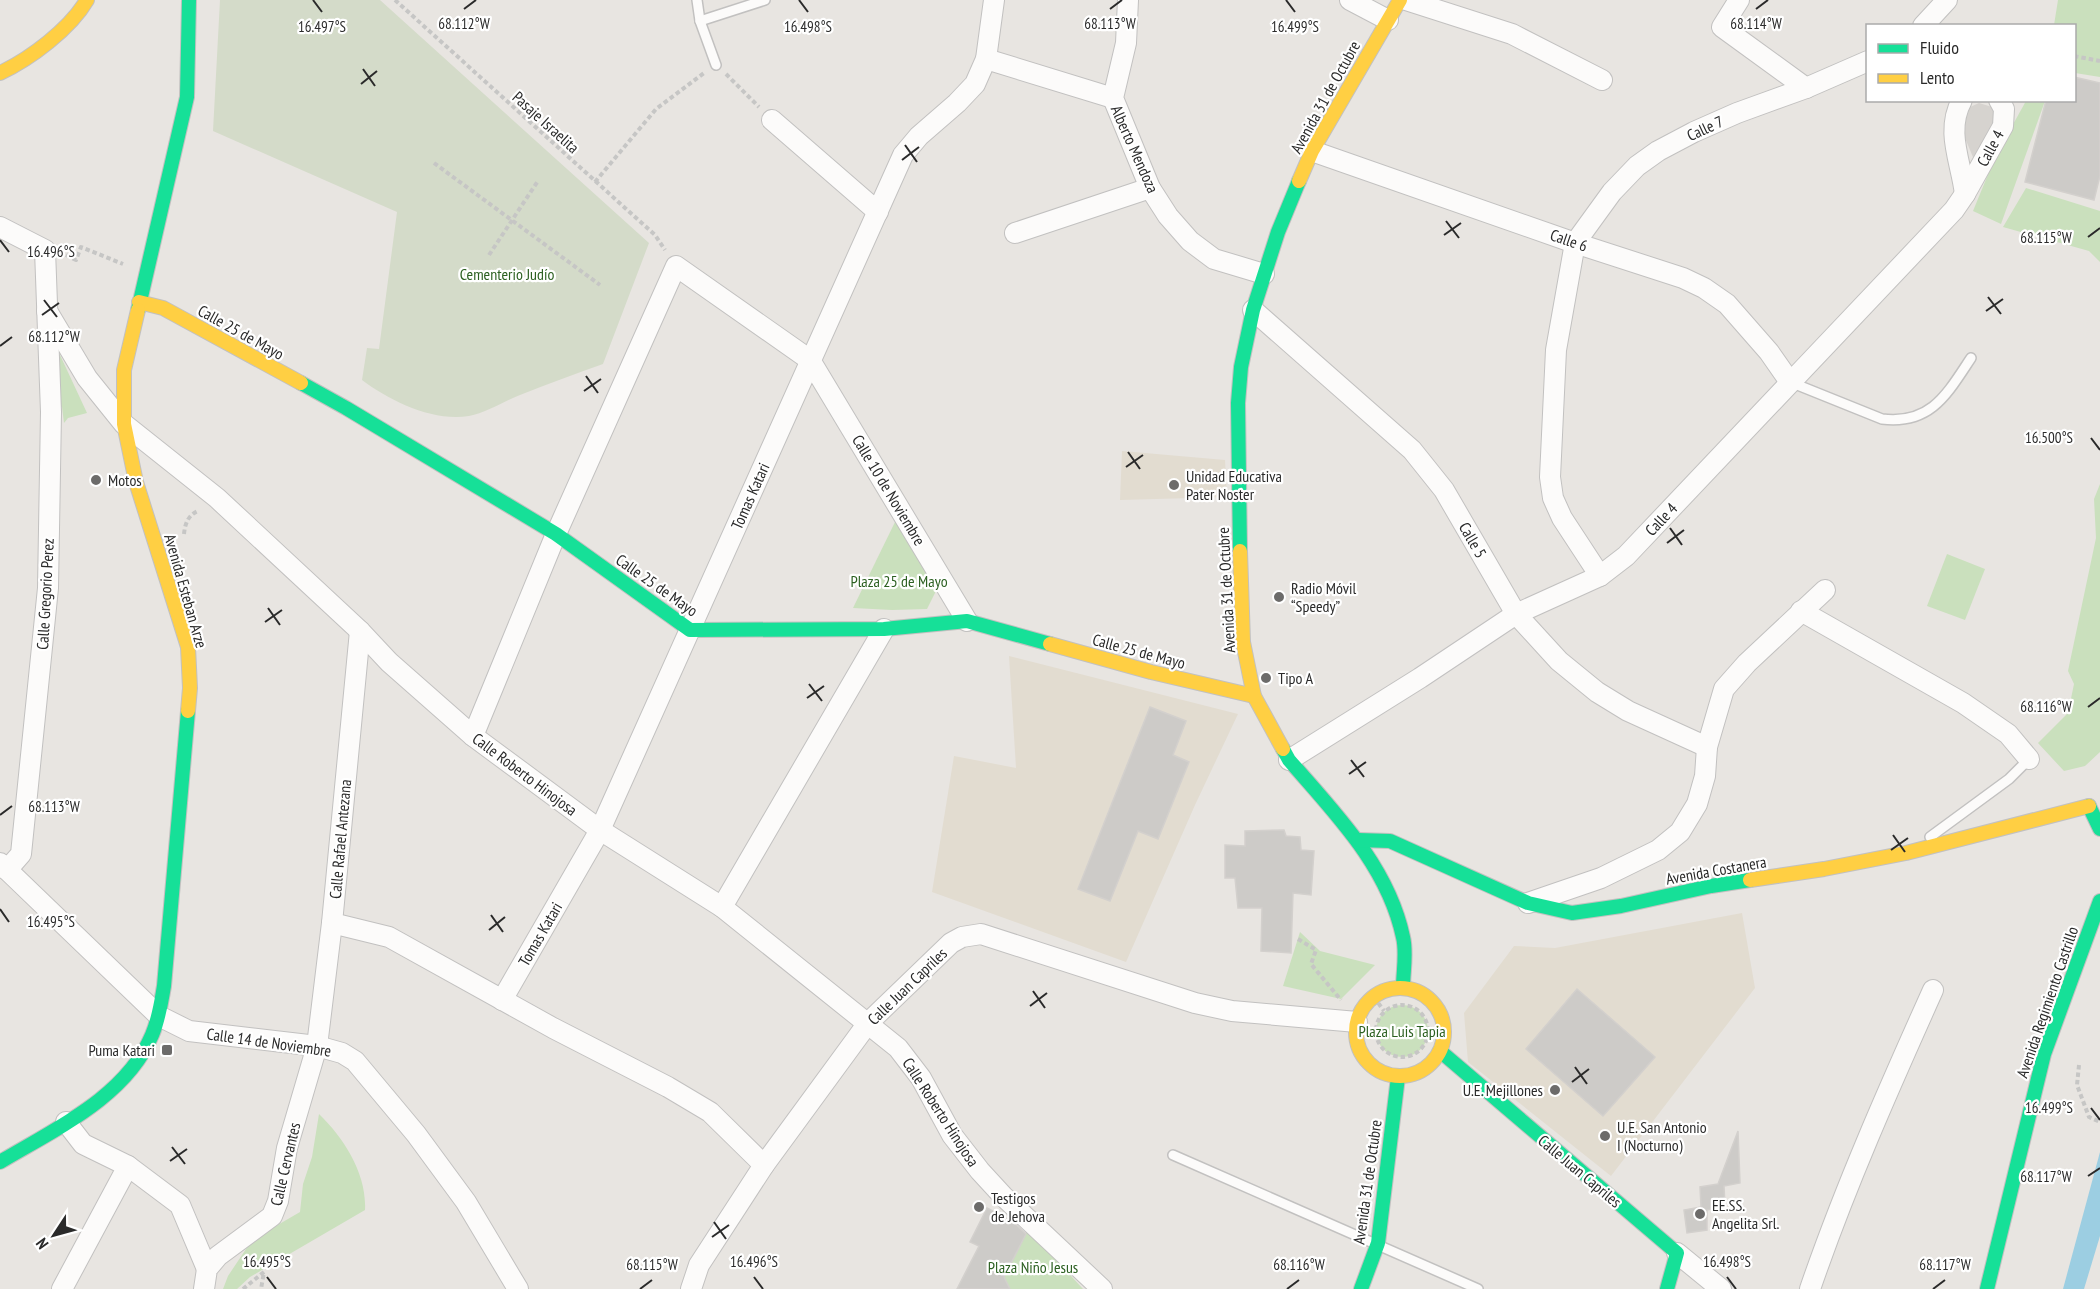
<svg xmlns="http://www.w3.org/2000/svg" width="2100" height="1289" viewBox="0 0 2100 1289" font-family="'PT Sans Narrow',sans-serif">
<rect width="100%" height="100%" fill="#e8e5e1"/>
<!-- education -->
<g fill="#e2dcd0">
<path d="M 1122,451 L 1225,460 L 1227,497 L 1120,500 Z"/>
<path d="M 1009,656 L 1238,714 L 1195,805 L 1126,962 L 932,892 L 954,756 L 1016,768 Z"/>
<path d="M 1742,913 L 1755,988 L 1611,1176 L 1468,1062 L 1464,1013 L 1514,946 L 1555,948 Z"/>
</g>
<!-- green -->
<g fill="#cae0bd">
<path d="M 2058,0 L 2100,0 L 2100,77 L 2075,73 L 2074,26 L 2054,25 Z"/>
<path d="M 2026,101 L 2045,101 L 2001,224 L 1973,211 L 1996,155 Z"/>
<path d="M 2026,188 L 2100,211 L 2100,262 L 2089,251 L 2003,227 Z"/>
<path d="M 60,355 L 87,413 L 68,418 L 64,423 L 62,407 L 59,406 L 58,356 Z"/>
<path d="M 2100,484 L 2100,752 L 2085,766 L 2064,771 L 2038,743 L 2068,713 L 2074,684 L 2068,671 L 2096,538 L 2094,499 Z"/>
<path d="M 896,520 L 937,589 L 927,609 L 892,610 L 853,608 Z"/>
<path d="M 1947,554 L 1985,569 L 1965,620 L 1927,606 Z"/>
<path d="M 1300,932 L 1320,951 L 1375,965 L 1341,999 L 1283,986 Z"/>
<circle cx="1402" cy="1031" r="26"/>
<path d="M 319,1114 C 344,1138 367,1174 365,1210 L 250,1277 L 237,1289 L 223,1289 L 228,1276 L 252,1240 L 300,1212 L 303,1184 L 312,1157 Z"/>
<path d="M 1028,1229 L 1083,1289 L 1006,1289 L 1008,1285 L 1004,1277 Z"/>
</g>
<!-- cemetery -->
<path fill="#d4dbc9" d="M 220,0 L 380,0 L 649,243 L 603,364 C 575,374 547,384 520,395 C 504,401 486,413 469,416 C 433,422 390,401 362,380 L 367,348 L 379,349 L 397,212 L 213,131 Z"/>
<!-- plaza -->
<path fill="#d6d3cf" d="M 1979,103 L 1992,107 L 1997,113 L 1998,120 L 1975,162 L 1960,126 L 1968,108 Z"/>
<!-- water -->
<path fill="#9ccee2" d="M 2100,1152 L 2100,1236 L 2084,1289 L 2063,1289 Z"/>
<!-- building -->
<g fill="#cdcbc8" stroke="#d3d0cd" stroke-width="1.5">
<path d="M 2074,77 L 2100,83 L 2100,176 L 2094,200 L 2025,182 L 2046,100 L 2074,100 Z"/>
<path d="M 1150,707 L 1186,721 L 1173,755 L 1189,762 L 1158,839 L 1138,831 L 1110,901 L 1078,889 Z"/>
<path d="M 1284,830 L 1286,836 L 1300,837 L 1301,850 L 1314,851 L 1311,895 L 1293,893 L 1291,953 L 1261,951 L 1262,908 L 1238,908 L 1235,878 L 1225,878 L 1225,845 L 1245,846 L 1245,831 Z"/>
<path d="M 1577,989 L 1655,1057 L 1603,1116 L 1526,1049 Z"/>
<path d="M 1738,1131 L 1740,1183 L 1724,1186 L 1725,1206 L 1707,1210 L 1707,1230 L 1687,1233 L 1684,1210 L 1701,1207 L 1700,1187 L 1718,1184 Z"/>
<path d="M 987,1208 L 1012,1221 L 1026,1234 L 1004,1277 L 1010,1289 L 957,1289 L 979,1246 L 970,1242 Z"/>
</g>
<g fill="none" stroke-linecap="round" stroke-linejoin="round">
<defs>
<g id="lane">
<path d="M 697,0 L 700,21 L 716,65"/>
<path d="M 700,21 L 765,0"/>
<path d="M 1790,382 L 1882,419 C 1931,425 1947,394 1971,358"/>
<path d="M 1930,837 L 2009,779 L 2029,759"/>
<path d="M 1173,1155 L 1478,1289"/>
</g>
<g id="street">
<path d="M 1128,0 L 1126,43 L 1113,98 L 1150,188 L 1168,216 L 1190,241 L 1214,259 L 1264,274"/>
<path d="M 1350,0 L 1388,20"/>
<path d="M 1406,0 L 1512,34 L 1602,80"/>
<path d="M 1739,0 L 1722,27 L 1806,88"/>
<path d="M 1923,26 L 1947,0"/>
<path d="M 986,59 L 1113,98"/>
<path d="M 1962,100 C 1945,131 1961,161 1965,194"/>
<path d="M 772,120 L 878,212"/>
<path d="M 1312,151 L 1575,243 L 1683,278 L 1704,288 L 1727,304 L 1769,352 L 1790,382"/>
<path d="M 0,227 L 45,250 L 51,412 L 48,588 L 21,854 L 7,870"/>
<path d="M 1015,233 L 1150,188"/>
<path d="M 1253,310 L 1412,450 L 1444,490 L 1516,614 L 1559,661 L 1597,692 L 1628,711 L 1707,747"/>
<path d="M 47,311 L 87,378 L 124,424 L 217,498 L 360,631 L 389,662 L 473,736 L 600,830 L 722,907 L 898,1048 L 921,1078 L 952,1135 L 980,1171 L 1003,1196 L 1102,1289"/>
<path d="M 1600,576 L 1562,518 L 1553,498 L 1550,477 L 1556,350 L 1575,243 L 1612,192 L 1637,166 L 1658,151 L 1694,132 L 1737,113 L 1806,88 L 1868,61"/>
<path d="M 1801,611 L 1963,703 L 2008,734 L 2029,759"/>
<path d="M 473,736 L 556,534 L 676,266 L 810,360 L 967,621"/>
<path d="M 1289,760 L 1420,678 L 1516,614 L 1600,576 L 1626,556 L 1954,210 L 1965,194 L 2003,126 L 2004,109 L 1999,100"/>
<path d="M 0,863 L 159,1016 L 189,1031 L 317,1046 L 342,1053 L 355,1061 L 416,1134 L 466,1202 L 518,1289"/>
<path d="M 1528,903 L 1601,878 L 1658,850 L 1680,832 L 1697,804 L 1705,776 L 1707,747 L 1724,689 L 1747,663 L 1825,590"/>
<path d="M 722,907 L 884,629"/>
<path d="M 332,923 L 389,937 L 553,1028 L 668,1087 L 710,1112 L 764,1165"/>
<path d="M 502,1000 L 600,830 L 903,155 L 919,136 L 957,103 L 975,84 L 986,59 L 994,0"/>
<path d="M 66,1122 L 83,1144 L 128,1166 L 180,1205 L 207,1269"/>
<path d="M 1677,1253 L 1721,1289"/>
<path d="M 62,1289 L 128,1166"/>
<path d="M 204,1289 L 207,1269 L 218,1256 L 272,1216 L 278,1201 L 287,1148 L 317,1046 L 332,923 L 360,631"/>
<path d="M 691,1289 L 699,1265 L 764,1165 L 868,1023 L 951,943 L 962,937 L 981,934 L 1195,1003 L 1232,1011 L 1357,1022"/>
<path d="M 1810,1289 C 1845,1187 1889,1088 1933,990"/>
</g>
<g id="fast">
<path d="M 138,310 L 187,97 L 189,0"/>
<path d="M 301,383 L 346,408 L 556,534 L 690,630 L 884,629 L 967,621 L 1050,644"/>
<path d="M 1240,551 L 1238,403 L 1241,367 L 1253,310 L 1278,232 L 1299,181"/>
<path d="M 1283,749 L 1289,760 C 1335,813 1388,866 1403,937 C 1407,953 1403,972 1403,988"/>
<path d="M 2089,806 L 2100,829"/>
<path d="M 1358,840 L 1390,841 L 1528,903 L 1572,913 L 1621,906 L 1711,886 L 1750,880"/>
<path d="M 1440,1051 L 1677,1253 L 1667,1289"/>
<path d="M 0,1162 C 55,1129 126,1097 152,1035 C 159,1019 161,1003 164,986 L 188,711"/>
<path d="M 1361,1289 L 1378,1243 L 1398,1077"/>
<path d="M 1987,1289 L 2044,1054 L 2100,901"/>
</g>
<g id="slow">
<path d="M 0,73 C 30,59 70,29 87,0"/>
<path d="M 1299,181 L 1312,151 L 1400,0"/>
<path d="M 139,302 L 163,308 L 301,383"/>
<path d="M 138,310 L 124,370 L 124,424 L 136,482 L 188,647 L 190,688 L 188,711"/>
<path d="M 1240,551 L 1243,642 L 1254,696 L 1283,749"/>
<path d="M 1050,644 L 1151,672 L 1254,696"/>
<path d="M 1750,880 L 1824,869 L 1906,853 L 2089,806"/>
<circle cx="1400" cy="1032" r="44"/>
</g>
</defs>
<!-- lane casing -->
<use href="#lane" stroke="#c2c1c0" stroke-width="12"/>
<!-- street casing -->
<use href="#street" stroke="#c2c1c0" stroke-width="22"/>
<!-- fast casing -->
<use href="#fast" stroke="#c2c1c0" stroke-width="16"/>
<!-- slow casing -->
<use href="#slow" stroke="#c2c1c0" stroke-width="16"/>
<!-- path -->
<g stroke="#c6c6c5" stroke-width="4" stroke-dasharray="4.5 3" stroke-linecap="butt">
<path d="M 395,0 L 655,235 L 665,250"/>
<path d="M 2074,56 L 2100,61"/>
<path d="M 726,74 L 759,107"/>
<path d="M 434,163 L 600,285"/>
<path d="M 595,182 L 656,109 L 704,73"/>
<path d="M 66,255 L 76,260 L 81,247 L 123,264"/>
<path d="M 489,255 L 538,181"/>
<path d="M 184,534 C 185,524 188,515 198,511"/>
<path d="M 1298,939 L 1316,950 L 1311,964 L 1341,1000"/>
<path d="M 1374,997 L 1384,1011"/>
<circle cx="1402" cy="1031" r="26"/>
<path d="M 2079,1065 L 2077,1085 L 2089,1117 L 2100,1122"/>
<path d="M 243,1289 L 264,1272 L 261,1289"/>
</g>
<!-- lane -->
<use href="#lane" stroke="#fcfbfa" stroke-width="9"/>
<!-- street -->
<use href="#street" stroke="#fcfbfa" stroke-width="20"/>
<!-- fast -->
<use href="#fast" stroke="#16e098" stroke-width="14"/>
<!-- slow -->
<use href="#slow" stroke="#ffcf43" stroke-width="14"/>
</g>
<!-- ticks -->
<path fill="none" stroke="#2a2a2a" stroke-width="2" d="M 313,0 L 322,12M 799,0 L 808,12M 1286,0 L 1295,12M 464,9 L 476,0M 1110,9 L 1122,0M 1756,9 L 1768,0M 363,69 L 375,86M 361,84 L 377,71M 905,145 L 917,162M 902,160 L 919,147M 1446,221 L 1459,238M 1444,235 L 1461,223M 2088,237 L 2100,228M 0,240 L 9,252M 1988,297 L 2001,314M 44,300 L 57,317M 1986,311 L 2003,299M 42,315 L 59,303M 0,346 L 12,337M 586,376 L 598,393M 584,391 L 601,379M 2091,438 L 2100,450M 1128,452 L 1140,469M 1126,467 L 1143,455M 1670,528 L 1682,545M 1667,543 L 1684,530M 268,608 L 280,625M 265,622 L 282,610M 809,684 L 822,701M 807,698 L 824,686M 2088,707 L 2100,698M 1351,760 L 1364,777M 1349,774 L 1366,762M 0,815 L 12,806M 1893,835 L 1905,852M 1891,850 L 1908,838M 0,909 L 9,922M 491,915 L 503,932M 489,930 L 505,917M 1033,991 L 1045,1008M 1030,1006 L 1047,993M 1575,1067 L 1587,1084M 1572,1082 L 1589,1069M 2091,1108 L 2100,1120M 172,1147 L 185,1164M 170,1161 L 187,1149M 2088,1176 L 2100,1168M 714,1222 L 726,1239M 712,1237 L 729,1225M 267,1277 L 276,1289M 754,1277 L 763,1289M 1727,1277 L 1736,1289M 640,1289 L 652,1280M 1287,1289 L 1299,1280M 1933,1289 L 1945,1280"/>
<!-- markers -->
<g fill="#6c6b6a" stroke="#fff" stroke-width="2">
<circle cx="96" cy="480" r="6"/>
<circle cx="1174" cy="485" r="6"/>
<circle cx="1279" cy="597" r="6"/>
<circle cx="1266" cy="678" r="6"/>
<rect x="161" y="1044" width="12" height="12" rx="3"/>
<circle cx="1555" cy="1090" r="6"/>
<circle cx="1605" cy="1136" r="6"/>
<circle cx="979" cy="1207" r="6"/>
<circle cx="1700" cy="1214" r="6"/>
</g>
<g text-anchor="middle" stroke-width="4.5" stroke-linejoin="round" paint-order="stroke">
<!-- street labels -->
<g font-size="16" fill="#2a2a2a" stroke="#fff">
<text transform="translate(1325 97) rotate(-61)" y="6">Avenida 31 de Octubre</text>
<text transform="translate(546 122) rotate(42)" y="6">Pasaje Israelita</text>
<text transform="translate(1705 128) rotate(-25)" y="6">Calle 7</text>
<text transform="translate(1990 148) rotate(-62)" y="6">Calle 4</text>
<text transform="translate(1135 149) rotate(66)" y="6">Alberto Mendoza</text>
<text transform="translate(1569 240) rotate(19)" y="6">Calle 6</text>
<text transform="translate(241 332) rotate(29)" y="6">Calle 25 de Mayo</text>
<text transform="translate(889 490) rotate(59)" y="6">Calle 10 de Noviembre</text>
<text transform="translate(750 496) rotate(-66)" y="6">Tomas Katari</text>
<text transform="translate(1661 519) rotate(-47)" y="6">Calle 4</text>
<text transform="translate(1473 540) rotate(60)" y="6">Calle 5</text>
<text transform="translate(657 585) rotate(35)" y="6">Calle 25 de Mayo</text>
<text transform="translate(1226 590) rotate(-93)" y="6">Avenida 31 de Octubre</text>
<text transform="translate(186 591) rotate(74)" y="6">Avenida Esteban Arze</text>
<text transform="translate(45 594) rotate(-87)" y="6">Calle Gregorio Perez</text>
<text transform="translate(1139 651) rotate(15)" y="6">Calle 25 de Mayo</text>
<text transform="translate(525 774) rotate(37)" y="6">Calle Roberto Hinojosa</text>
<text transform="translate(340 839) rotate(-85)" y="6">Calle Rafael Antezana</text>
<text transform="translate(1716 870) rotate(-10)" y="6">Avenida Costanera</text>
<text transform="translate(540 934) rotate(-60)" y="6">Tomas Katari</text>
<text transform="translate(907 986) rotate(-44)" y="6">Calle Juan Capriles</text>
<text transform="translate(2047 1002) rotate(-71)" y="6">Avenida Regimiento Castrillo</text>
<text transform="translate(269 1042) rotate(8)" y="6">Calle 14 de Noviembre</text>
<text transform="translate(941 1112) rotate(57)" y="6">Calle Roberto Hinojosa</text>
<text transform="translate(285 1164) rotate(-77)" y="6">Calle Cervantes</text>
<text transform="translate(1580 1171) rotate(40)" y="6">Calle Juan Capriles</text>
<text transform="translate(1367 1182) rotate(-82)" y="6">Avenida 31 de Octubre</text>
</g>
<!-- park labels -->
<g font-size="16" fill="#2c6021" stroke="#fff">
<text x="507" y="280">Cementerio Judío</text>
<text x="899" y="587">Plaza 25 de Mayo</text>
<text x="1402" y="1037">Plaza Luis Tapia</text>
<text x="1033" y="1273">Plaza Niño Jesus</text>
</g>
<!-- poi labels -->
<g font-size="16" fill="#2a2a2a" stroke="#fff" text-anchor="start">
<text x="1186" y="482">Unidad Educativa<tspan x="1186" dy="18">Pater Noster</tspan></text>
<text x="108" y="486">Motos</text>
<text x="1291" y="594">Radio Móvil<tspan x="1291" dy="18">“Speedy”</tspan></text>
<text x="1278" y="684">Tipo A</text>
<text x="155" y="1056" text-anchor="end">Puma Katari</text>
<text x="1543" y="1096" text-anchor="end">U.E. Mejillones</text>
<text x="1617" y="1133">U.E. San Antonio<tspan x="1617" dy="18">I (Nocturno)</tspan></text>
<text x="991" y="1204">Testigos<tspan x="991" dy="18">de Jehova</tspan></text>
<text x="1712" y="1211">EE.SS.<tspan x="1712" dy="18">Angelita Srl.</tspan></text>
</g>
</g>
<g font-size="15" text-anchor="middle" fill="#2a2a2a" stroke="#fff" stroke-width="4.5" stroke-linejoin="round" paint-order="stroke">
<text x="464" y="29">68.112°W</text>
<text x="1110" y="29">68.113°W</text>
<text x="1756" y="29">68.114°W</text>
<text x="322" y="32">16.497°S</text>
<text x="808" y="32">16.498°S</text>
<text x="1295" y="32">16.499°S</text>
<text x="2046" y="243">68.115°W</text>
<text x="51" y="257">16.496°S</text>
<text x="54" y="342">68.112°W</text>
<text x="2049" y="443">16.500°S</text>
<text x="2046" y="712">68.116°W</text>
<text x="54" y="812">68.113°W</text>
<text x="51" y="927">16.495°S</text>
<text x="2049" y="1113">16.499°S</text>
<text x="2046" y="1182">68.117°W</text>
<text x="267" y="1267">16.495°S</text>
<text x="754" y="1267">16.496°S</text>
<text x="1727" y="1267">16.498°S</text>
<text x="652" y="1270">68.115°W</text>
<text x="1299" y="1270">68.116°W</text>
<text x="1945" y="1270">68.117°W</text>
</g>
<!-- legend -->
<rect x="1866" y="24" width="210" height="78" fill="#ffffff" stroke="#aaaaaa" stroke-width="1.5"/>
<rect x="1878" y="44" width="30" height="9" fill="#16e098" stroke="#aaaaaa" stroke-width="1.5"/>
<text x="1920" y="54" font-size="18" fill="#2a2a2a">Fluido</text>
<rect x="1878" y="74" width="30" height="9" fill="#ffcf43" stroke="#aaaaaa" stroke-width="1.5"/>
<text x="1920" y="84" font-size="18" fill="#2a2a2a">Lento</text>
<!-- north arrow -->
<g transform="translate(54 1235) rotate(234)" stroke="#ffffff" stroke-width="4.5" paint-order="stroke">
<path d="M0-4.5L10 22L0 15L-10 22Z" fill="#2a2a2a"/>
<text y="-9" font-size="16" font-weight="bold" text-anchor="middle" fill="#2a2a2a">N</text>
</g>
</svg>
